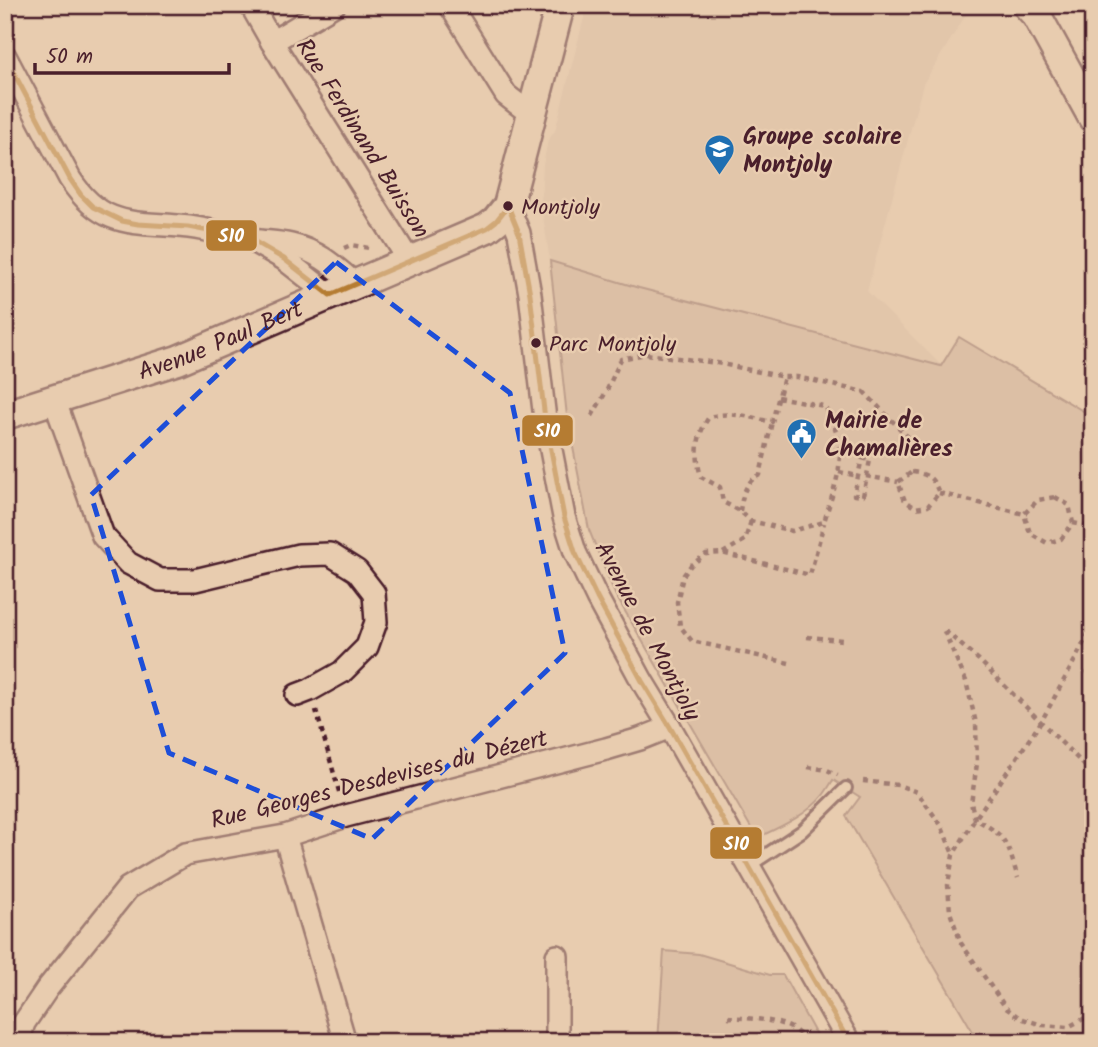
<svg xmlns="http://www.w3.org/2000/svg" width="1098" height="1047" viewBox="0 0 1098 1047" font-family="Kalam,sans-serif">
<rect width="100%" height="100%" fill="#e8ccaf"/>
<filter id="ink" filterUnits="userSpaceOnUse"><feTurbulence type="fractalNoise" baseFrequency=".0143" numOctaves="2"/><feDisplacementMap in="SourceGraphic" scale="14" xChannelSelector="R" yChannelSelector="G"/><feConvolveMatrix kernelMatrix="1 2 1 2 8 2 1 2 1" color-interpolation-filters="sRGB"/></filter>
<g filter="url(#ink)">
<!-- built -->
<path fill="#dbbea5" d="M 589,5 L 972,5 L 923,84 L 867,291 L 942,366 L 639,288 L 550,261 L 541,203 L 543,165 L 548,140 L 555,131 L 585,14 Z"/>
<!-- green -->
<g fill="#cfb099" stroke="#8c6862" stroke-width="2">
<path d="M 550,261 L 639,288 L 941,366 L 959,337 L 1093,417 L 1093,667 L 1086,672 L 1093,685 L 1093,1042 L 979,1042 L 846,816 L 860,797 L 833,780 C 830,785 827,790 824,794 C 808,815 780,827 757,838 L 615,594 L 589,530 L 567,416 Z"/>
<path d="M 664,951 L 699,954 L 770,975 L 783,975 L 820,1042 L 658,1042 Z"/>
</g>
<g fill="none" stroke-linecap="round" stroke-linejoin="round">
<defs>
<path id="lane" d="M 749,866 L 802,831 L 846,788"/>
<g id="street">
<path d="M 251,5 L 272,42 L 410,262"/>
<path d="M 450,5 L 506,95 L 532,115"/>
<path d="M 272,42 L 334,5"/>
<path d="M 5,56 L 70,179 C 104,231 136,221 189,227 C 211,230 231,236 253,240 C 265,242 278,242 291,245 C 318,251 334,266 355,284"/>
<path d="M 508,206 L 519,233 L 530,294 L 545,419 L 564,517 L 575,552 L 597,598 L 642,681 L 670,727 L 849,1042"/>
<path d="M 258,244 L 284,259 L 330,295"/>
<path d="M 54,399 L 103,536 L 128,563 L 160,580 L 195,580 L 299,555 L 330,554 L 357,571 L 374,593 L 376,622 L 367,647 L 342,672 L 310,690 L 297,695"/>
<path d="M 285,836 L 345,1042"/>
<path d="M 18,1042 L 24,1023 L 47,989 L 128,888 L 185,854 L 285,836 L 346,816 L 606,749 L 640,739 L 670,727"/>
<path d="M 557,1042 L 557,956"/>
</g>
<g id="secondary">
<path d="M 1027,5 L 1037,16 L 1093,118"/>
<path id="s1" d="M 5,415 L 178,360 L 487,228 L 496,221 L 508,206 L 558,13 L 558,5"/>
</g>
</defs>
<!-- lane casing -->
<use href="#lane" stroke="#4a1f2b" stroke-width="16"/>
<!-- street casing -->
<use href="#street" stroke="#4a1f2b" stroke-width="26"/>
<!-- secondary casing -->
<use href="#secondary" stroke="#4a1f2b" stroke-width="33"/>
<!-- path -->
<g stroke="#4a1f2b" stroke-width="4.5" stroke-dasharray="5 5" stroke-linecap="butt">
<path d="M 344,248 L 351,245 L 369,248"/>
<path d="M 778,397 L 824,406 C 851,452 838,475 824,522 L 792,531 L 751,521 L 740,511 L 723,502 L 720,487 L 701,477 C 695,455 696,436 709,417 C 732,411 750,417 772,422 L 784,377"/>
<path d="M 592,416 L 606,392 L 621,359 L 646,354 L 717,363 L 784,377 L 797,377 L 864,392 L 910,439"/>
<path d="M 862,458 L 870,460 L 863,496 L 854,495 Z"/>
<path d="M 839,472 L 858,476"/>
<path d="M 912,472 C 929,474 933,478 939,493 L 928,506 L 916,508 L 905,501 L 898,482 Z"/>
<path d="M 866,476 L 898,482"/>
<path d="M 939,493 L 1024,514"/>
<path d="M 1055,497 L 1069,505 L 1073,523 L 1061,539 L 1047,543 L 1030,533 L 1024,514 L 1038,500 Z"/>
<path d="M 740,511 C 742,497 745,481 760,475 L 772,422"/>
<path d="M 1073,523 L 1093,527"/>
<path d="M 723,553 L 745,540 L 751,521"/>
<path d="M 1093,624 L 1076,658 L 1041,722 L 975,819 L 953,855 L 948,885 L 950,912 L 961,943 L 1006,1008 L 1020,1018 L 1042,1025 L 1068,1027 L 1093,1014"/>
<path d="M 944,631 L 966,681 L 976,723 L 977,764 L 971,803 L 975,819 C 1009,837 1007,844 1018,878"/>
<path d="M 945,631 L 979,660 L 1093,774"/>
<path d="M 807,637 L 842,640"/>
<path d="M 789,663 L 692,641 L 680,626 L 677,602 L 683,576 L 691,565 L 706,554 L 722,553 L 810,575 L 824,523"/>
<path d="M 316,710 L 340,795"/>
<path d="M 808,767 L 827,770 L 838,775"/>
<path d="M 863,781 L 898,785 L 917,792 L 941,825 L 953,854"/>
<path d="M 728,1017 C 751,1019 794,1018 805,1042"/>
</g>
<!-- lane -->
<use href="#lane" stroke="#e8ccaf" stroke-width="10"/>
<!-- street -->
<use href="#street" stroke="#e8ccaf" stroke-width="21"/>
<!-- secondary -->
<use href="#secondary" stroke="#e8ccaf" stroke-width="28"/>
<defs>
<g id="bus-1">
<path d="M 5,56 L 70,179 L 81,195 L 93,207 L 122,221 L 138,224 L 188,227 L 250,239 L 284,259 L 330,295 L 487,228 L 496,221 L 508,206"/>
<path d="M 508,206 L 519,233 L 530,294 L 545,419 L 564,517 L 575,552 L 597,598 L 642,681 L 670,727 L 849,1042"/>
</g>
</defs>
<!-- bus-1 casing -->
<use href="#bus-1" stroke="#e8ccaf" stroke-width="10"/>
<!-- bus-1 -->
<use href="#bus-1" stroke="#b57c32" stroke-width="5"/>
</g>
</g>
<!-- marked area -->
<path d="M0 0H1098V1047H0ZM 336,262 L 510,393 L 565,653 L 372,839 L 169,753 L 91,495 Z" fill="#e8ccaf" fill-opacity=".55" fill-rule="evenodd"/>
<path fill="none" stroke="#1d4ed8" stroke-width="5" stroke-dasharray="14 9" stroke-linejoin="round" d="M 336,262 L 510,393 L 565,653 L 372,839 L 169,753 L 91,495 Z"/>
<!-- icons -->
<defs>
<symbol id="school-pin" viewBox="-11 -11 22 30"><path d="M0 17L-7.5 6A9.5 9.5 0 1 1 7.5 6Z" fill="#1f6fb2" stroke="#e8ccaf"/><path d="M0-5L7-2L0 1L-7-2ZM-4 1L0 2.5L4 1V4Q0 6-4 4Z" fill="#fff"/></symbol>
<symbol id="civic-pin" viewBox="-11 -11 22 30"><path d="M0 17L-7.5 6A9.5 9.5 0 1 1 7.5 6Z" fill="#1f6fb2" stroke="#e8ccaf"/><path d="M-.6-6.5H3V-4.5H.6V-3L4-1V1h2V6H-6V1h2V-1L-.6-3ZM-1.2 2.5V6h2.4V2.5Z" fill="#fff"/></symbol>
</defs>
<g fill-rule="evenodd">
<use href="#school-pin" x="702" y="132" width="35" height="47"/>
<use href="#civic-pin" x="784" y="416" width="35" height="47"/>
</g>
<!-- markers -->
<g fill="#4a1f2b" stroke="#e8ccaf" stroke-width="2.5">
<circle cx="508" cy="206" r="6"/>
<circle cx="536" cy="343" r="6"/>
</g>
<g text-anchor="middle" stroke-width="5" stroke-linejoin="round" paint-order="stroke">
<!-- bus labels -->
<g font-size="22" fill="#4a1f2b" stroke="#e8ccaf" text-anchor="start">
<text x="521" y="214">Montjoly</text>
<text x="549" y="351">Parc Montjoly</text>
</g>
<!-- poi labels -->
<g font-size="24" font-weight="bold" fill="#4a1f2b" stroke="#e8ccaf" text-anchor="start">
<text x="743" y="144">Groupe scolaire<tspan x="743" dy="28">Montjoly</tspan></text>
<text x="825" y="428">Mairie de<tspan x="825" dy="28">Chamalières</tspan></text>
</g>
<!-- street labels -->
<g font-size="24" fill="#4a1f2b" stroke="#e8ccaf">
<text transform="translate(363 138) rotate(58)" y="8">Rue Ferdinand Buisson</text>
<text dy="8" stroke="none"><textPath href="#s1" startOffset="228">Avenue Paul Bert</textPath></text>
<text transform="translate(648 631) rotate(62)" y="8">Avenue de Montjoly</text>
<text transform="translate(379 779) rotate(-14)" y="8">Rue Georges Desdevises du Dézert</text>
</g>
</g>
<g stroke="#e8ccaf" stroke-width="2.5">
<rect x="205" y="219" width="53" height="33" rx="7" fill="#b57c32"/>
<rect x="521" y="414" width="53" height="33" rx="7" fill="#b57c32"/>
<rect x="709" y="826" width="54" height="34" rx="7" fill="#b57c32"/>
</g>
<g font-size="19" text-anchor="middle" font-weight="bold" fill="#fff">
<text x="231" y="242">S10</text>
<text x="547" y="437">S10</text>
<text x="736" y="850">S10</text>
</g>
<!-- margin -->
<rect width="1098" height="1047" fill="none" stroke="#e8ccaf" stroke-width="28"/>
<rect x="14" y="14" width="1070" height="1019" fill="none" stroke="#4a1f2b" stroke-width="2.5" filter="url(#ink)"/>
<!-- scale -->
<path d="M35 63v10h194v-10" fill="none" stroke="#4a1f2b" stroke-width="3.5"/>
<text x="46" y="63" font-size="21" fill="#4a1f2b" stroke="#e8ccaf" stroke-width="5" paint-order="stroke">50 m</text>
</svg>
